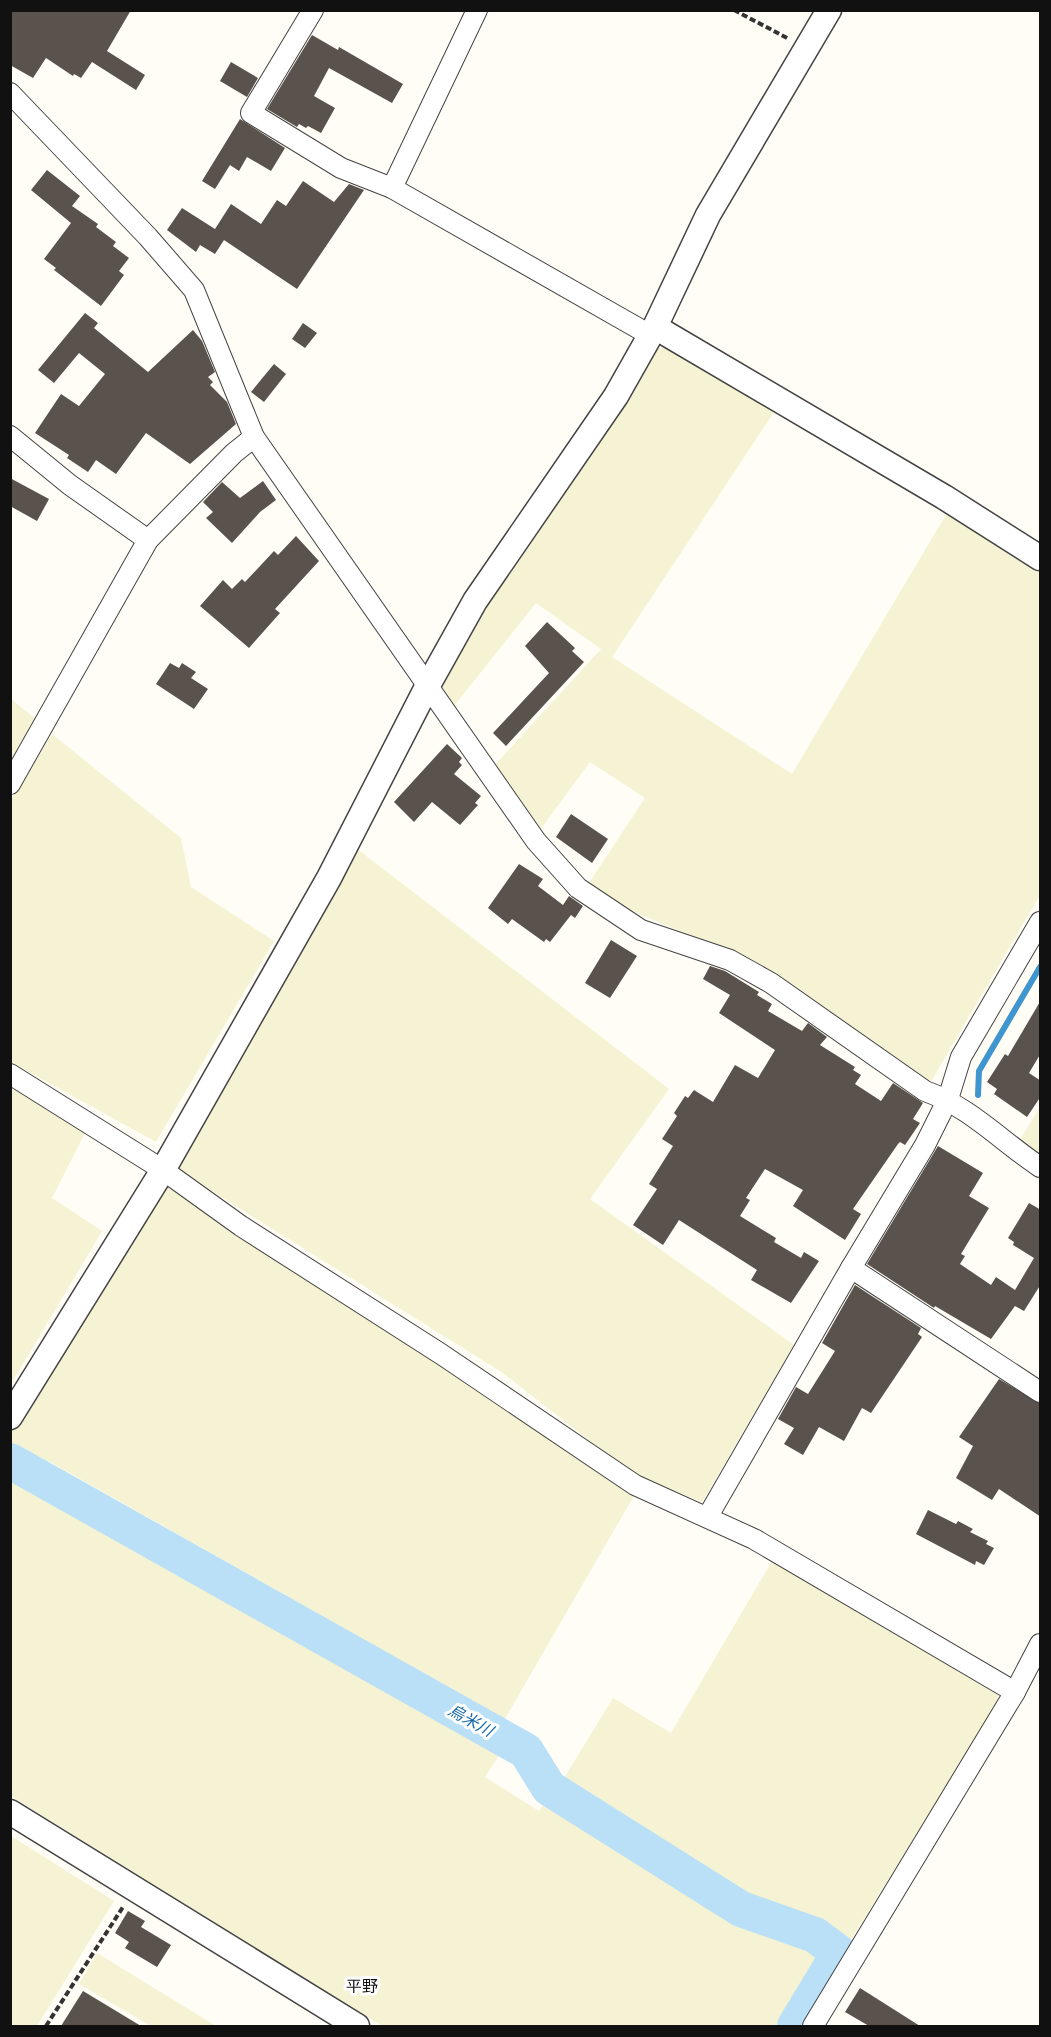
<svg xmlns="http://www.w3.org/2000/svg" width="1051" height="2037" viewBox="0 0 1051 2037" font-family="Georgia,'Noto Sans JP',serif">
<rect width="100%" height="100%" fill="#fffdf5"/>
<!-- farmland -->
<g fill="#f6f3d4">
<path d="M 654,347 L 680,351 L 776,409 L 612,657 L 792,774 L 950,508 L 1040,559 L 1040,895 L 932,1080 L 928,1081 L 758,965 L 621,906 L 589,883 L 645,798 L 590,762 L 540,830 L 495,765 L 601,649 L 536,603 L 454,706 L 434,677 Z"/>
<path d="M 11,699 L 37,720 L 11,769 Z"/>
<path d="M 52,734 L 181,838 L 191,887 L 274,941 L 156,1142 L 11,1062 L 10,801 Z"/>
<path d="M 356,848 L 669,1089 L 590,1199 L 794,1345 L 702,1502 L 632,1474 L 503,1373 L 173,1167 Z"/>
<path d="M 11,1084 L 88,1127 L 52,1198 L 102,1231 L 11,1384 Z"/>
<path d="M 1040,1107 L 1040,1158 L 1018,1143 Z"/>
<path d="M 162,1184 L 465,1374 L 635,1494 L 499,1729 L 284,1604 L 287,1596 L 50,1462 L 11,1446 L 10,1435 Z"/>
<path d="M 17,1475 L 502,1751 L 485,1777 L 539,1811 L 548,1797 L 740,1918 L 821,1956 L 780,2026 L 382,2026 L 11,1796 L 10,1486 Z"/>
<path d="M 775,1556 L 996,1688 L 999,1700 L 847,1946 L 817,1926 L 748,1900 L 561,1783 L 613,1698 L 671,1733 Z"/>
<path d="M 11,1836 L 114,1901 L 37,2026 L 11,2026 Z"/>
<path d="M 97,1953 L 216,2026 L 151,2026 L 79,1984 Z"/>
</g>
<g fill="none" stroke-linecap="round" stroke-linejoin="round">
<!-- stream -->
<path stroke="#3f96cf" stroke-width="6" d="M 978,1095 L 979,1071 L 1040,967"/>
<!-- river -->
<path stroke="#b9e0f7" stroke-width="36" d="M 10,1461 L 526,1751 L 549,1788 L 741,1909 L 815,1935 L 839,1953 L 795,2026"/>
</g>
<!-- building -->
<g fill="#5a524d">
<path d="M 10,10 L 131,10 L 107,51 L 145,75 L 136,90 L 92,62 L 81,78 L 74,74 L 73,76 L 46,58 L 33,78 L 10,65 Z"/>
<path d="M 312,35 L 338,50 L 339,47 L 403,84 L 392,103 L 329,68 L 314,96 L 335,108 L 321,133 L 308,126 L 306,128 L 299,124 L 297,127 L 267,109 Z"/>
<path d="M 231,62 L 258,78 L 247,97 L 220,81 Z"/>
<path d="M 240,119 L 285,148 L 271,171 L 247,157 L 239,171 L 230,165 L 215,189 L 202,181 Z"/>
<path d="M 47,170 L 80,196 L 72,206 L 98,224 L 96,227 L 116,242 L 113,246 L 129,258 L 119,271 L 124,275 L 101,306 L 54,270 L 56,268 L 44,259 L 71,223 L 31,190 Z"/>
<path d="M 303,181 L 334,202 L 349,184 L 364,190 L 297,289 L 224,240 L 215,254 L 200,245 L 196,252 L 167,230 L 182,208 L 215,229 L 231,204 L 261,224 L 277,200 L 286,206 Z"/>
<path d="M 85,313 L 98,323 L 94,328 L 148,372 L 193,330 L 202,341 L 215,372 L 208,377 L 213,382 L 210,385 L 227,402 L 236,424 L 190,464 L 146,433 L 116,474 L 96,460 L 88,472 L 67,458 L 69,455 L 35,433 L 61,394 L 79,406 L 105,374 L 79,353 L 54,383 L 38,370 Z"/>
<path d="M 303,323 L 317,333 L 305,348 L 292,339 Z"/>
<path d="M 274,364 L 286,374 L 264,402 L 251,392 Z"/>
<path d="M 10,478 L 49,499 L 37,521 L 10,506 Z"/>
<path d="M 263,481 L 276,500 L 260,512 L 232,543 L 206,518 L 213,512 L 203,502 L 222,482 L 240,498 Z"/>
<path d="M 296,536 L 319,561 L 275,609 L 280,613 L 249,648 L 200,606 L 223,580 L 232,589 L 242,579 L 245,582 L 274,551 L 278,555 Z"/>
<path d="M 547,622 L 575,648 L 572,651 L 584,662 L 506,746 L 493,733 L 549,673 L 525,646 Z"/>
<path d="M 170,663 L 179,668 L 182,663 L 196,672 L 191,678 L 208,689 L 194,709 L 156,684 Z"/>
<path d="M 447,744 L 462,758 L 459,762 L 462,765 L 454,774 L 481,796 L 475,803 L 478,805 L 460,825 L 432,802 L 414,822 L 394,802 Z"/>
<path d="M 571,814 L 608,839 L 592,863 L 556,837 Z"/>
<path d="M 519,864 L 543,879 L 538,886 L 563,905 L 569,896 L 583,906 L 575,918 L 571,915 L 550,942 L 546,939 L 544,942 L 512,919 L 508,924 L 488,908 Z"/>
<path d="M 611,940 L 637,956 L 610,998 L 585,983 Z"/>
<path d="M 710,966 L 725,971 L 759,992 L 757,995 L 772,1004 L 768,1011 L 802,1031 L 808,1023 L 827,1037 L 820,1045 L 855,1067 L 853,1070 L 861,1075 L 855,1084 L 881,1101 L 893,1083 L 923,1103 L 913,1119 L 920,1123 L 905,1145 L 900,1142 L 898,1144 L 853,1209 L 861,1214 L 845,1240 L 793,1206 L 803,1190 L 765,1169 L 746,1198 L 750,1200 L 740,1216 L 776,1238 L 774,1242 L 801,1258 L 804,1252 L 819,1261 L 791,1303 L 751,1280 L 757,1270 L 679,1220 L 663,1245 L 633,1225 L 657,1189 L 649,1184 L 673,1146 L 662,1139 L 677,1116 L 674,1113 L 685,1096 L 688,1098 L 694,1090 L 713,1102 L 735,1065 L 758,1078 L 775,1050 L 719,1013 L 730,995 L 703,979 Z"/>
<path d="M 1041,1000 L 1041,1053 L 1029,1073 L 1041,1081 L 1041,1096 L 1027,1117 L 994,1094 L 997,1089 L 987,1082 L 1005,1054 L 1008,1056 Z"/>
<path d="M 938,1146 L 983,1173 L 969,1196 L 989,1208 L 961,1254 L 965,1256 L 960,1264 L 991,1285 L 996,1277 L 1015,1290 L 1034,1258 L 1013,1245 L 1014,1242 L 1008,1238 L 1029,1203 L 1041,1210 L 1041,1284 L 1024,1311 L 1015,1306 L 991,1339 L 935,1306 L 934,1308 L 867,1264 Z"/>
<path d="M 855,1285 L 921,1328 L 918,1334 L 922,1337 L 871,1413 L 862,1408 L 844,1441 L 819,1427 L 803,1455 L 784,1444 L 794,1428 L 778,1419 L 796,1387 L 808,1394 L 835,1351 L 822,1343 Z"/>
<path d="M 999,1379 L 1041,1404 L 1041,1517 L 999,1489 L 992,1500 L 956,1478 L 973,1446 L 959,1437 Z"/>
<path d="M 928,1510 L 956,1524 L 958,1521 L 973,1529 L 970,1532 L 988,1541 L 986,1544 L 994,1548 L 984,1565 L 976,1561 L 975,1565 L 916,1534 Z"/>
<path d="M 128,1911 L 145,1921 L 141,1927 L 171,1945 L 157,1967 L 125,1948 L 129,1942 L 115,1933 Z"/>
<path d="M 860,1988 L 920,2026 L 869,2026 L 845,2012 Z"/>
<path d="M 83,1991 L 141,2026 L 61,2026 Z"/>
</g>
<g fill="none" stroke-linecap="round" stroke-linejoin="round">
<defs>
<g id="minor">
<path d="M 313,10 L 251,113 L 341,168 L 392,188 L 650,335"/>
<path d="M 10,93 L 148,237 L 194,290 L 254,437 L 536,841 L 578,888 L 641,930 L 730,960 L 771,983 L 925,1091 C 970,1107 1001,1141 1040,1167"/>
<path d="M 392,188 L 477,10"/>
<path d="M 10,436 L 70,485 L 148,540"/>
<path d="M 10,784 L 148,540 L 234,453 L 254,437"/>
<path d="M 10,1074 L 163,1170 L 241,1226 L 441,1354 L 635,1485 L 754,1539 L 1015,1692"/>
<path d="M 851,1268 L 1040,1392"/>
<path d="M 708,1516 L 851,1268 L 925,1145 L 948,1099 L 961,1057 L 1040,922"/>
<path d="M 813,2026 L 1015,1692 L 1040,1644"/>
</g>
<g id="tertiary">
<path d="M 655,327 L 944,497 L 1040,558"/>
<path d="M 10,1417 L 163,1170 L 329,878 L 427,687 L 475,601 L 616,396 L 655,327 L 708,215 L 829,10"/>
<path d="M 10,1812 L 357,2026"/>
</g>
</defs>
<!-- minor casing -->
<use href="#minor" stroke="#444" stroke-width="22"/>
<!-- tertiary casing -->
<use href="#tertiary" stroke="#444" stroke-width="27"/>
<!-- path -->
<g stroke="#333" stroke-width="4" stroke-dasharray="6 3" stroke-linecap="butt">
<path d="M 734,10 L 789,39"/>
<path d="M 46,2026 L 123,1907"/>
</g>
<!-- minor -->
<use href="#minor" stroke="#fff" stroke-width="20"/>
<!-- tertiary -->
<use href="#tertiary" stroke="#fff" stroke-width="24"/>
</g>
<g text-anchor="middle" stroke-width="6" stroke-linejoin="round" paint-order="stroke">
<!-- water labels -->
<g font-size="16" font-style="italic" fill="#1768a6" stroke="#fff">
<text transform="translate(471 1720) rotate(29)" y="6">烏米川</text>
</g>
<!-- neighbourhood labels -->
<g font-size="16" fill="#111" stroke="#fff">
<text x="362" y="1992">平野</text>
</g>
</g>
<!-- border -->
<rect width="1051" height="2037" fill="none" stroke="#111111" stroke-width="24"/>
</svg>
